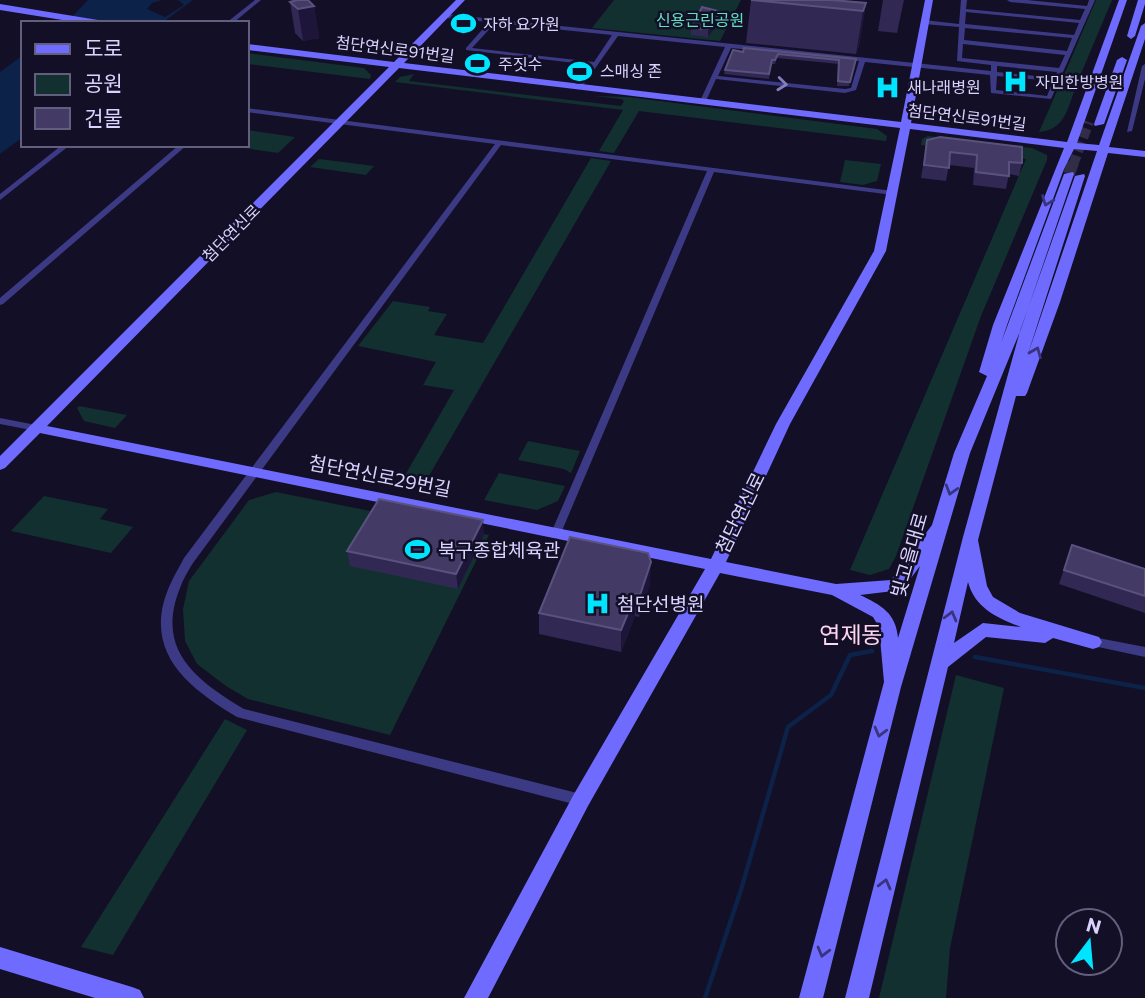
<svg xmlns="http://www.w3.org/2000/svg" width="1145" height="998" viewBox="0 0 1145 998" font-family="Commissioner,'Noto Sans KR',sans-serif">
<rect width="100%" height="100%" fill="#130f26"/>
<!-- green -->
<g fill="#12302f">
<path d="M 614,0 L 741,0 L 720,41 L 592,28 Z"/>
<path d="M 1096,0 L 1112,0 L 1078,81 L 1062,80 Z"/>
<path d="M 247,53 L 364,68 L 371,75 L 370,79 L 247,64 Z"/>
<path d="M 414,74 L 409,81 L 621,106 L 624,101 L 621,99 L 594,96 L 628,97 L 877,129 L 887,136 L 886,141 L 639,111 L 614,153 L 599,151 L 623,110 L 395,82 L 400,77 Z"/>
<path d="M 1061,82 L 1077,84 C 1068,106 1066,130 1039,132 Z"/>
<path d="M 247,130 L 295,137 L 278,153 L 225,145 L 247,145 Z"/>
<path d="M 928,136 L 1032,148 L 1047,155 L 1047,160 L 981,316 L 896,556 L 889,569 L 870,575 L 850,570 L 1026,159 L 921,145 L 922,139 Z"/>
<path d="M 591,158 L 611,161 L 422,488 L 400,484 L 454,390 L 423,385 L 436,362 L 358,346 L 393,301 L 430,307 L 428,311 L 447,314 L 434,335 L 483,343 Z"/>
<path d="M 319,159 L 374,166 L 366,175 L 310,167 Z"/>
<path d="M 845,160 L 881,164 L 877,181 L 863,185 L 840,182 Z"/>
<path d="M 79,406 L 127,415 L 115,428 L 84,421 L 77,408 Z"/>
<path d="M 528,441 L 580,451 L 571,473 L 564,469 L 518,460 Z"/>
<path d="M 499,473 L 565,486 L 558,501 L 537,510 L 484,500 Z"/>
<path d="M 276,492 L 489,535 L 390,735 L 248,699 L 226,686 L 197,664 L 185,641 L 183,609 L 189,581 L 249,500 Z"/>
<path d="M 44,496 L 108,509 L 100,519 L 133,527 L 111,553 L 11,531 Z"/>
<path d="M 956,675 L 1004,688 L 950,948 L 946,998 L 879,998 Z"/>
<path d="M 225,719 L 247,730 L 113,955 L 81,947 Z"/>
</g>
<!-- water -->
<g fill="#0c2248">
<path d="M 88,0 L 162,0 L 152,3 L 147,9 L 165,17 L 184,5 L 178,0 L 193,0 L 162,23 L 66,23 Z"/>
<path d="M 23,55 L 23,137 L 0,154 L 0,72 Z"/>
</g>
<g fill="none" stroke-linecap="round" stroke-linejoin="round">
<!-- stream -->
<g stroke="#0c2248" stroke-width="4.5">
<path d="M 975,657 L 1145,688"/>
<path d="M 705,998 L 741,890 L 788,727 L 831,695 L 850,655 L 872,651"/>
</g>
<!-- secondary-tunnel-far1 -->
<path stroke="#312d47" stroke-width="10" stroke-dasharray="10 4.5" stroke-linecap="butt" d="M 1073,165 L 1089,122"/>
<!-- secondary-tunnel -->
<path stroke="#312d47" stroke-width="12" stroke-dasharray="12 6" stroke-linecap="butt" d="M 1069,174 L 1073,163"/>
<!-- street -->
<g fill="#3d3a85" fill-rule="evenodd">
<path d="M 255,0 L 261,0 L 233,23 L 226,23 Z"/>
<path d="M 961,0 L 967,0 L 966,9 L 1080,20 L 1085,9 L 1010,2 L 1007,0 L 1027,0 L 1087,6 L 1089,0 L 1095,0 L 1051,99 L 991,93 L 990,75 L 865,62 L 856,90 L 845,93 L 716,79 L 706,101 L 703,103 L 700,101 L 725,47 L 618,36 L 582,87 L 580,88 L 577,86 L 591,65 L 466,50 L 466,48 L 489,22 L 446,18 L 443,16 L 446,14 L 991,71 L 991,65 L 957,61 L 959,27 L 924,24 L 921,22 L 924,20 L 959,24 ZM 966,12 L 1079,23 L 1074,35 L 965,24 ZM 495,23 L 612,35 L 594,62 L 472,48 ZM 965,28 L 1072,38 L 1067,51 L 964,40 ZM 963,44 L 1065,55 L 1059,68 L 962,58 ZM 731,48 L 859,61 L 851,88 L 845,89 L 718,76 ZM 997,66 L 1057,72 L 1055,78 L 997,72 ZM 997,76 L 1053,81 L 1047,96 L 996,90 Z"/>
<path d="M 1145,64 L 1145,79 L 1132,131 L 1127,132 L 1142,66 Z"/>
<path d="M 247,108 L 893,191 L 897,193 L 893,195 L 714,172 L 561,533 L 556,537 L 551,533 L 707,171 L 501,145 L 193,563 C 188,571 183,579 180,588 C 155,650 196,680 244,709 L 581,794 L 586,796 L 588,800 L 586,804 L 581,806 L 237,717 C 187,687 142,651 169,587 C 173,577 179,568 184,558 L 495,144 L 247,112 Z"/>
<path d="M 62,145 L 70,145 L 0,200 L 0,194 Z"/>
<path d="M 179,145 L 187,145 L 3,304 L 0,305 L 0,298 Z"/>
<path d="M 0,418 L 36,425 L 41,428 L 36,431 L 0,424 Z"/>
<path d="M 1093,637 L 1145,647 L 1145,657 L 1089,645 L 1087,642 L 1089,639 Z"/>
</g>
<!-- secondary -->
<g fill="#6f6bff" fill-rule="evenodd">
<path d="M 456,0 L 465,0 L 404,63 L 901,122 L 925,0 L 933,0 L 911,123 L 1067,142 L 1119,0 L 1127,0 L 1077,143 L 1099,145 L 1141,26 L 1145,23 L 1145,39 L 1109,147 L 1145,151 L 1145,157 L 1108,153 L 1060,302 L 1027,393 L 1025,396 L 1016,396 L 978,540 L 987,586 L 993,597 L 1020,613 L 1099,637 L 1102,642 L 1099,647 L 1093,649 L 1053,638 L 1045,643 L 986,637 L 948,667 L 869,998 L 845,998 L 963,537 L 1020,331 L 1075,176 L 1084,174 L 1085,176 L 1027,357 L 1097,151 L 1074,149 L 1064,169 L 1007,325 L 1001,343 L 1064,174 L 1073,172 L 1074,174 L 1021,329 L 970,453 L 901,687 L 823,998 L 799,998 L 884,682 L 879,627 L 873,617 L 832,595 L 720,573 L 588,806 L 488,998 L 464,998 L 574,794 L 705,569 L 40,433 L 5,468 L 0,470 L 0,456 L 389,67 L 247,50 L 247,44 L 394,62 ZM 399,68 L 900,128 L 874,251 L 776,424 L 711,559 L 47,426 ZM 910,129 L 1064,148 L 993,325 L 979,372 L 987,376 L 954,453 L 932,525 L 891,580 L 836,584 L 726,562 L 790,424 L 886,251 ZM 920,566 L 898,638 C 896,613 881,605 860,595 L 902,590 ZM 968,582 C 975,608 997,618 1021,627 L 983,623 L 954,643 Z"/>
<path d="M 1138,0 L 1145,0 L 1145,4 L 1135,36 L 1131,39 L 1127,36 Z"/>
<path d="M 0,4 L 98,20 L 102,23 L 81,23 L 0,10 Z"/>
<path d="M 1122,57 L 1127,60 L 1104,124 L 1095,126 L 1094,124 L 1117,60 Z"/>
<path d="M 0,947 L 132,987 L 140,990 L 144,998 L 95,998 L 0,969 Z"/>
</g>
</g>
<!-- wall -->
<g fill="#312854">
<path d="M 291,0 L 308,0 L 314,6 L 319,38 L 303,41 L 295,33 L 290,2 L 291,1 Z"/>
<path d="M 751,0 L 866,3 L 859,46 L 856,54 L 746,43 Z"/>
<path d="M 883,0 L 904,0 L 897,33 L 878,31 Z"/>
<path d="M 721,20 L 708,37 L 691,35 L 691,28 Z"/>
<path d="M 733,50 L 856,59 L 849,86 L 837,86 L 839,64 L 777,58 L 775,64 L 771,64 L 769,79 L 724,74 L 725,70 Z"/>
<path d="M 927,140 L 1022,163 L 1019,176 L 1009,174 L 1006,189 L 973,185 L 974,168 L 949,165 L 946,181 L 921,178 Z"/>
<path d="M 484,535 L 458,589 L 350,566 L 347,551 Z"/>
<path d="M 1072,545 L 1145,569 L 1145,613 L 1059,584 Z"/>
<path d="M 650,584 L 639,617 L 635,616 L 621,652 L 539,634 L 539,613 Z"/>
</g>
<!-- shaded-wall -->
<g fill="#1d163a">
<path d="M 866,3 L 859,46 L 856,54 L 863,11 Z"/>
<path d="M 314,6 L 319,38 L 303,41 L 298,9 Z"/>
<path d="M 722,12 L 721,20 L 708,37 L 708,29 Z"/>
<path d="M 483,520 L 484,535 L 458,589 L 456,574 Z"/>
<path d="M 651,562 L 650,584 L 639,617 L 640,595 Z"/>
<path d="M 636,594 L 635,616 L 621,652 L 621,630 Z"/>
</g>
<!-- building -->
<g fill="#433a66" stroke="#5a527e" stroke-width="2">
<path d="M 298,0 L 308,0 L 314,6 L 298,9 L 290,2 Z"/>
<path d="M 751,0 L 832,0 L 866,3 L 863,11 Z"/>
<path d="M 702,7 L 722,12 L 708,29 L 691,28 Z"/>
<path d="M 744,48 L 856,59 L 850,82 L 846,82 L 838,81 L 839,60 L 778,54 L 775,60 L 772,60 L 769,74 L 725,70 L 733,50 L 743,52 Z"/>
<path d="M 940,137 L 1022,147 L 1022,163 L 1009,162 L 1009,176 L 976,172 L 977,155 L 950,152 L 949,168 L 924,165 L 927,140 Z"/>
<path d="M 379,499 L 483,520 L 456,574 L 347,551 Z"/>
<path d="M 570,537 L 648,553 L 651,562 L 640,595 L 636,594 L 621,630 L 539,613 Z"/>
<path d="M 1072,545 L 1145,569 L 1145,596 L 1064,570 Z"/>
</g>
<!-- one-way arrows -->
<defs><path id="oneway-chevron" d="M-2-3.5L2.5 0L-2 3.5" fill="none" stroke-width="1.6" stroke-linecap="round" stroke-linejoin="round" transform="scale(1.75)"/></defs>
<use stroke="#837fbc" href="#oneway-chevron" transform="translate(782 84) rotate(6)"/>
<g stroke="#38347d">
<use href="#oneway-chevron" transform="translate(1047 201) rotate(111)"/>
<use href="#oneway-chevron" transform="translate(1036 352) rotate(-68)"/>
<use href="#oneway-chevron" transform="translate(951 490) rotate(107)"/>
<use href="#oneway-chevron" transform="translate(951 616) rotate(-75)"/>
<use href="#oneway-chevron" transform="translate(880 732) rotate(105)"/>
<use href="#oneway-chevron" transform="translate(885 884) rotate(-76)"/>
<use href="#oneway-chevron" transform="translate(823 952) rotate(105)"/>
</g>
<!-- icons -->
<defs>
<symbol id="stadium-bare" viewBox="-9 -9 18 18"><path d="M0-5a6.5 5 0 1 0 0 10a6.5 5 0 1 0 0-10ZM-3.5-1.8h7v3.6h-7Z" fill="#00e5ff" stroke="#130f26" stroke-width="2.5" paint-order="stroke"/></symbol>
<symbol id="hospital-bare" viewBox="-9 -9 18 18"><path d="M-5-5h3v3.5h4V-5h3V5h-3V1.5h-4V5h-3Z" fill="#00e5ff" stroke="#130f26" stroke-width="2.5" paint-order="stroke"/></symbol>
</defs>
<g fill-rule="evenodd">
<use href="#stadium-bare" x="446" y="6" width="35" height="35"/>
<use href="#stadium-bare" x="460" y="46" width="35" height="35"/>
<use href="#stadium-bare" x="562" y="54" width="35" height="35"/>
<use href="#hospital-bare" x="998" y="64" width="35" height="35"/>
<use href="#hospital-bare" x="870" y="70" width="35" height="35"/>
<use href="#stadium-bare" x="400" y="532" width="35" height="35"/>
<use href="#hospital-bare" x="580" y="586" width="35" height="35"/>
</g>
<g text-anchor="middle" stroke-width="5" stroke-linejoin="round" paint-order="stroke">
<!-- far-park labels -->
<g font-size="16" fill="#5fe0c0" stroke="#130f26">
<text x="700" y="26">신용근린공원</text>
</g>
<!-- far-poi labels -->
<g font-size="16" fill="#d9d4ff" stroke="#130f26" text-anchor="start">
<text x="483" y="30">자하 요가원</text>
<text x="498" y="70">주짓수</text>
<text x="600" y="77">스매싱 존</text>
<text x="1035" y="88">자민한방병원</text>
<text x="907" y="93">새나래병원</text>
</g>
<!-- far-street labels -->
<g font-size="16" fill="#d9d4ff" stroke="#130f26">
<text transform="translate(395 49) rotate(7)" y="6">첨단연신로91번길</text>
<text transform="translate(967 117) rotate(7)" y="6">첨단연신로91번길</text>
<text transform="translate(231 233) rotate(-45)" y="6">첨단연신로</text>
</g>
<!-- street labels -->
<g font-size="19" fill="#d9d4ff" stroke="#130f26">
<text transform="translate(380 476) rotate(11)" y="7">첨단연신로29번길</text>
<text transform="translate(740 513) rotate(-64)" y="7">첨단연신로</text>
<text transform="translate(909 555) rotate(-74)" y="7">빛고을대로</text>
</g>
<!-- poi labels -->
<g font-size="19" fill="#d9d4ff" stroke="#130f26" text-anchor="start">
<text x="438" y="557">북구종합체육관</text>
<text x="617" y="611">첨단선병원</text>
</g>
<!-- quarter labels -->
<g font-size="23" fill="#ffd6f0" stroke="#130f26">
<text x="851" y="643">연제동</text>
</g>
</g>
<!-- legend -->
<rect x="21" y="21" width="228" height="126" fill="#130f26" stroke="#625e7d" stroke-width="2"/>
<rect x="35" y="44" width="35" height="10" fill="#6f6bff" stroke="#625e7d" stroke-width="2"/>
<text x="84" y="56" font-size="21" fill="#d9d4ff">도로</text>
<rect x="35" y="74" width="35" height="21" fill="#12302f" stroke="#625e7d" stroke-width="2"/>
<text x="84" y="91" font-size="21" fill="#d9d4ff">공원</text>
<rect x="35" y="108" width="35" height="21" fill="#433a66" stroke="#625e7d" stroke-width="2"/>
<text x="84" y="126" font-size="21" fill="#d9d4ff">건물</text>
<!-- north arrow -->
<g transform="translate(1089 942) rotate(16)"><circle r="33" fill="#130f26" stroke="#625e7d" stroke-width="2"/>
<path d="M0-5L12 26L0 18L-12 26Z" fill="#00e5ff"/>
<text y="-10" font-size="19" font-weight="bold" text-anchor="middle" fill="#d9d4ff">N</text>
</g>
</svg>
